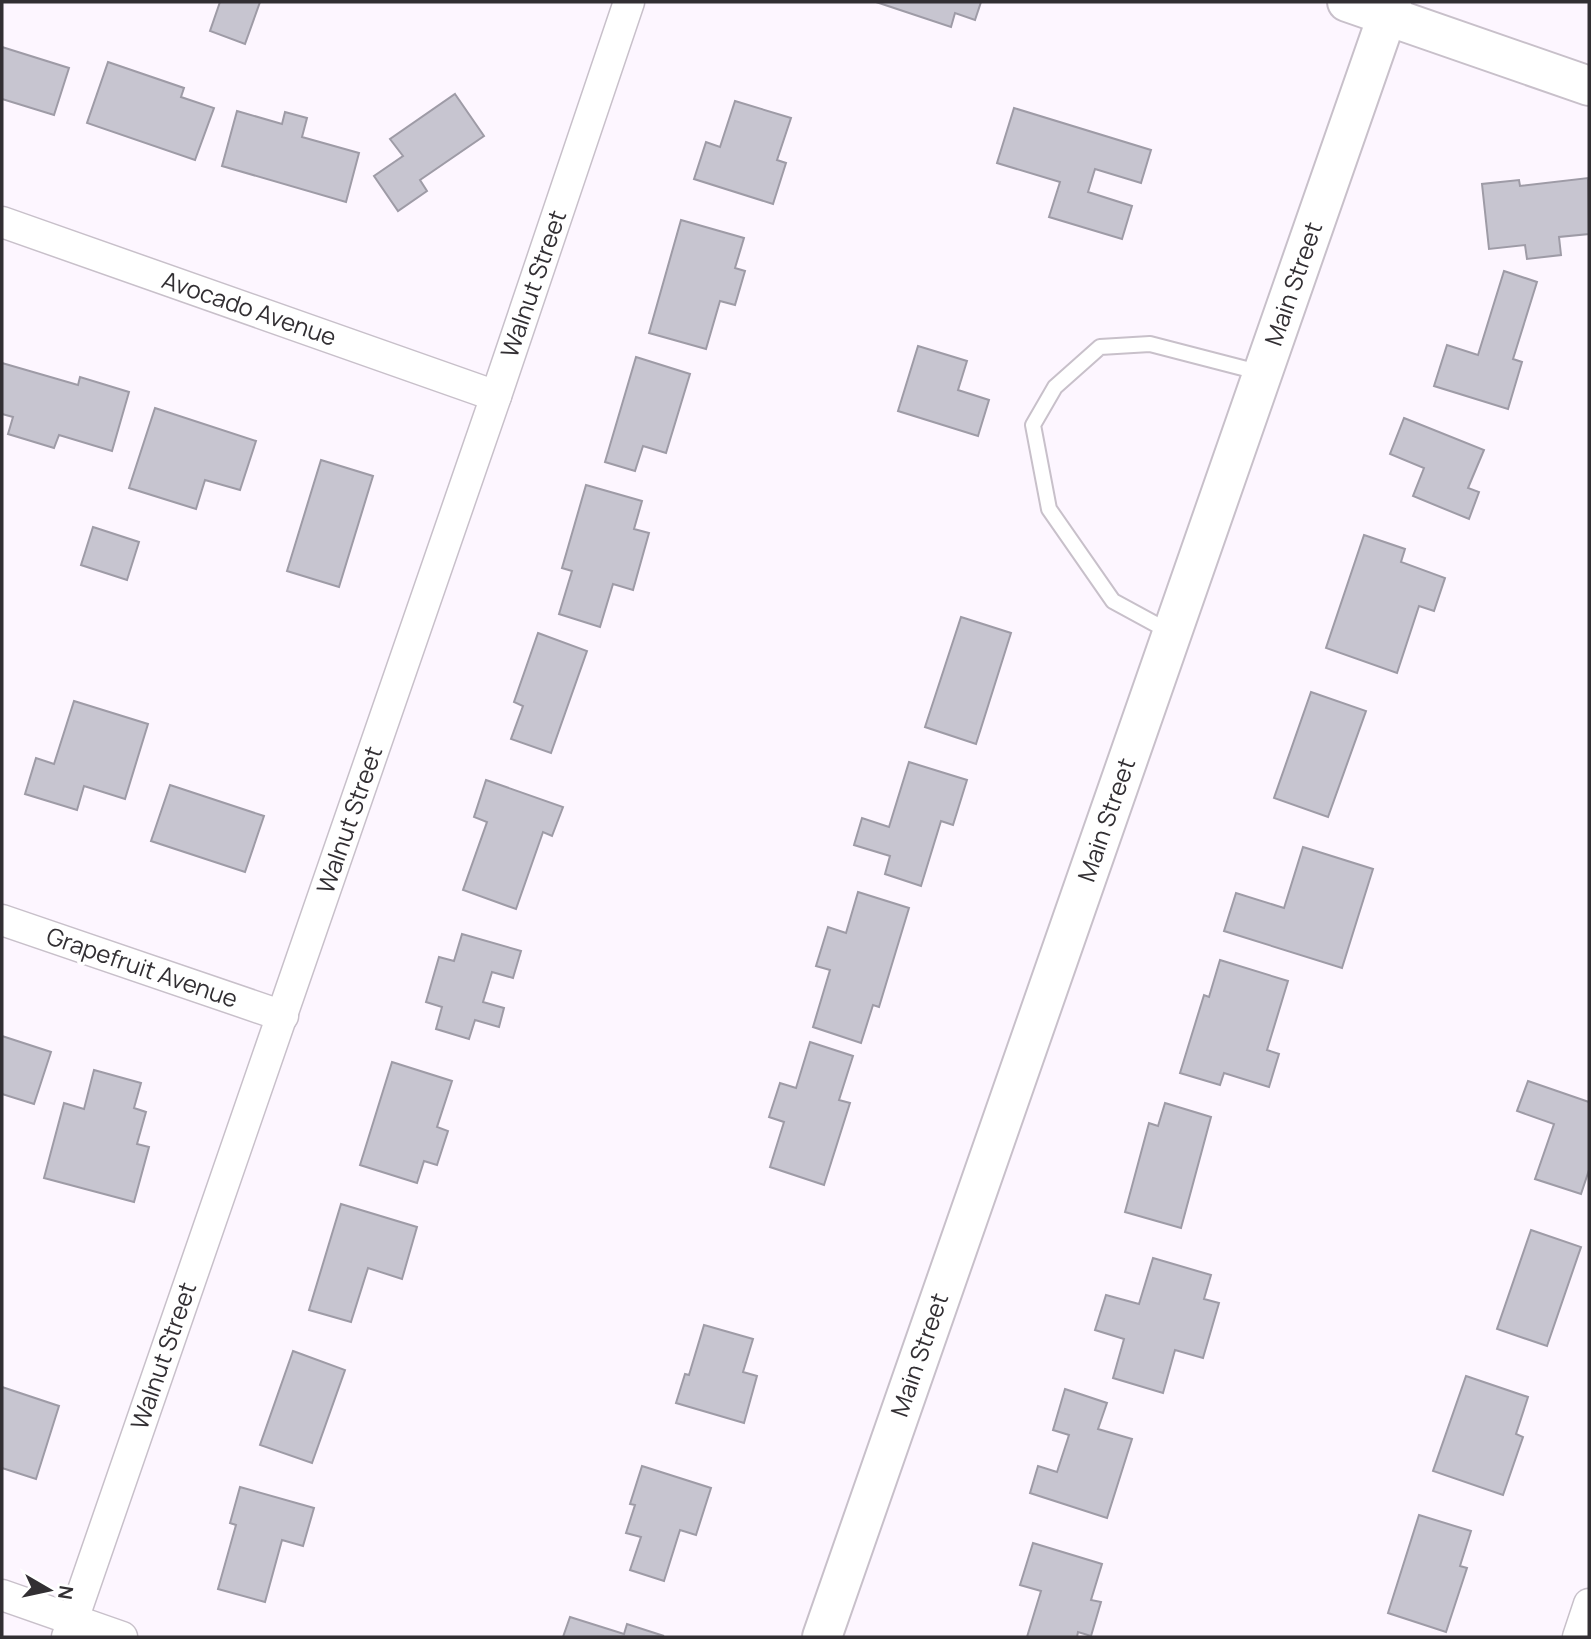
<svg xmlns="http://www.w3.org/2000/svg" width="1591" height="1639" viewBox="0 0 1591 1639" font-family="Manrope,sans-serif">
<rect width="100%" height="100%" fill="#fdf6ff"/>
<!-- building -->
<g fill="#c7c5d0" stroke="#9e9ba6" stroke-width="2">
<path d="M 220,2 L 260,2 L 245,44 L 210,31 Z"/>
<path d="M 876,2 L 981,2 L 975,20 L 955,13 L 951,27 Z"/>
<path d="M 2,47 L 69,68 L 54,115 L 2,99 Z"/>
<path d="M 108,62 L 184,88 L 181,97 L 214,108 L 195,160 L 87,123 Z"/>
<path d="M 455,94 L 484,136 L 420,180 L 427,191 L 398,211 L 374,176 L 403,156 L 390,139 Z"/>
<path d="M 735,101 L 791,118 L 777,160 L 786,163 L 773,204 L 694,179 L 706,142 L 720,147 Z"/>
<path d="M 1014,108 L 1151,150 L 1141,183 L 1095,169 L 1088,192 L 1132,206 L 1122,239 L 1049,217 L 1060,182 L 997,163 Z"/>
<path d="M 237,111 L 282,124 L 285,112 L 307,118 L 302,137 L 359,153 L 346,202 L 222,166 Z"/>
<path d="M 1588,178 L 1589,234 L 1559,237 L 1561,255 L 1527,259 L 1525,245 L 1489,249 L 1482,184 L 1519,180 L 1520,186 Z"/>
<path d="M 681,220 L 744,238 L 735,268 L 745,271 L 735,305 L 720,301 L 706,349 L 649,333 Z"/>
<path d="M 1504,271 L 1537,282 L 1513,359 L 1522,362 L 1508,409 L 1434,386 L 1447,345 L 1478,355 Z"/>
<path d="M 918,346 L 967,361 L 958,390 L 989,400 L 978,436 L 898,411 Z"/>
<path d="M 636,357 L 690,374 L 666,453 L 643,446 L 635,471 L 605,462 Z"/>
<path d="M 2,363 L 78,385 L 80,377 L 129,392 L 112,451 L 59,435 L 54,448 L 8,434 L 13,417 L 2,414 Z"/>
<path d="M 155,408 L 256,441 L 240,490 L 205,480 L 196,509 L 129,488 Z"/>
<path d="M 1404,418 L 1484,450 L 1468,488 L 1479,492 L 1469,519 L 1413,496 L 1424,468 L 1390,454 Z"/>
<path d="M 321,460 L 373,476 L 339,587 L 287,571 Z"/>
<path d="M 586,485 L 642,501 L 634,529 L 649,533 L 633,590 L 613,584 L 600,627 L 559,614 L 572,571 L 562,568 Z"/>
<path d="M 93,527 L 139,542 L 127,580 L 81,565 Z"/>
<path d="M 1364,535 L 1405,549 L 1401,562 L 1445,578 L 1434,611 L 1419,606 L 1397,673 L 1326,648 Z"/>
<path d="M 961,617 L 1011,633 L 976,744 L 925,727 Z"/>
<path d="M 538,633 L 587,651 L 551,753 L 511,739 L 523,706 L 514,702 Z"/>
<path d="M 1311,692 L 1366,711 L 1328,817 L 1274,798 Z"/>
<path d="M 74,701 L 148,724 L 125,799 L 84,786 L 77,810 L 25,794 L 36,758 L 54,764 Z"/>
<path d="M 909,762 L 967,780 L 953,825 L 941,821 L 921,886 L 885,874 L 890,856 L 854,845 L 862,818 L 889,827 Z"/>
<path d="M 486,780 L 563,807 L 552,836 L 543,832 L 516,909 L 463,890 L 487,822 L 474,817 Z"/>
<path d="M 170,785 L 264,816 L 245,872 L 151,841 Z"/>
<path d="M 1303,847 L 1373,869 L 1342,968 L 1224,931 L 1236,893 L 1284,908 Z"/>
<path d="M 858,892 L 909,908 L 879,1007 L 873,1005 L 861,1043 L 813,1027 L 830,970 L 816,966 L 828,927 L 846,933 Z"/>
<path d="M 462,934 L 521,951 L 513,978 L 492,972 L 483,1002 L 504,1008 L 499,1027 L 475,1020 L 469,1039 L 436,1029 L 442,1007 L 426,1002 L 439,957 L 454,961 Z"/>
<path d="M 1220,960 L 1288,981 L 1267,1050 L 1279,1054 L 1269,1087 L 1224,1073 L 1220,1085 L 1180,1073 L 1204,995 L 1209,997 Z"/>
<path d="M 2,1036 L 51,1052 L 34,1104 L 2,1094 Z"/>
<path d="M 810,1042 L 853,1056 L 839,1100 L 850,1103 L 824,1185 L 770,1167 L 784,1122 L 769,1117 L 780,1083 L 796,1088 Z"/>
<path d="M 392,1062 L 452,1081 L 437,1127 L 448,1131 L 437,1165 L 424,1161 L 417,1183 L 360,1165 Z"/>
<path d="M 94,1070 L 141,1083 L 134,1108 L 146,1112 L 137,1144 L 149,1147 L 134,1202 L 44,1178 L 64,1103 L 84,1109 Z"/>
<path d="M 1528,1081 L 1589,1102 L 1589,1170 L 1581,1194 L 1535,1179 L 1554,1124 L 1517,1111 Z"/>
<path d="M 1165,1103 L 1211,1117 L 1181,1228 L 1125,1212 L 1149,1123 L 1158,1126 Z"/>
<path d="M 341,1204 L 417,1227 L 402,1279 L 368,1268 L 351,1322 L 309,1310 Z"/>
<path d="M 1531,1230 L 1581,1247 L 1547,1346 L 1497,1329 Z"/>
<path d="M 1153,1258 L 1211,1275 L 1204,1299 L 1219,1303 L 1203,1358 L 1175,1350 L 1163,1393 L 1113,1378 L 1124,1339 L 1095,1330 L 1106,1295 L 1139,1304 Z"/>
<path d="M 704,1325 L 753,1339 L 743,1372 L 757,1376 L 744,1423 L 676,1403 L 685,1374 L 689,1375 Z"/>
<path d="M 293,1351 L 345,1370 L 312,1463 L 260,1445 Z"/>
<path d="M 1466,1376 L 1528,1397 L 1516,1434 L 1523,1437 L 1503,1495 L 1433,1471 Z"/>
<path d="M 2,1387 L 59,1406 L 36,1479 L 2,1468 Z"/>
<path d="M 1065,1389 L 1107,1403 L 1098,1429 L 1132,1439 L 1107,1518 L 1030,1493 L 1038,1466 L 1057,1472 L 1069,1435 L 1053,1430 Z"/>
<path d="M 642,1466 L 711,1488 L 696,1535 L 680,1530 L 664,1581 L 630,1570 L 641,1537 L 626,1533 L 635,1505 L 630,1504 Z"/>
<path d="M 240,1487 L 314,1508 L 303,1546 L 282,1540 L 265,1602 L 218,1589 L 236,1525 L 230,1523 Z"/>
<path d="M 1419,1515 L 1471,1531 L 1460,1566 L 1467,1568 L 1446,1632 L 1388,1613 Z"/>
<path d="M 1033,1543 L 1102,1564 L 1091,1600 L 1101,1602 L 1091,1636 L 1078,1632 L 1077,1637 L 1027,1637 L 1041,1591 L 1020,1585 Z"/>
<path d="M 570,1617 L 624,1634 L 627,1624 L 664,1636 L 563,1637 Z"/>
</g>
<g fill="none" stroke-linecap="round" stroke-linejoin="round">
<defs>
<path id="lane" d="M 1170,632 L 1113,601 L 1049,509 L 1033,425 L 1055,387 L 1100,347 L 1150,344 L 1262,373"/>
<g id="street">
<path d="M 2,222 L 496,396"/>
<path d="M 2,920 L 283,1016"/>
<path d="M 2,1595 L 122,1637"/>
<path d="M 67,1637 L 496,396 L 629,2"/>
<path d="M 1578,1637 L 1589,1604"/>
</g>
<g id="secondary">
<path d="M 1347,2 L 1589,86"/>
<path d="M 822,1637 L 1392,2"/>
</g>
</defs>
<!-- lane casing -->
<use href="#lane" stroke="#c8c0ca" stroke-width="18"/>
<!-- street casing -->
<use href="#street" stroke="#c8c0ca" stroke-width="33"/>
<!-- secondary casing -->
<use href="#secondary" stroke="#c8c0ca" stroke-width="42"/>
<!-- lane -->
<use href="#lane" stroke="#fff" stroke-width="14"/>
<!-- street -->
<use href="#street" stroke="#fff" stroke-width="30"/>
<!-- secondary -->
<use href="#secondary" stroke="#fff" stroke-width="38"/>
</g>
<g text-anchor="middle" stroke-width="7" stroke-linejoin="round" paint-order="stroke">
<!-- street labels -->
<g font-size="24" fill="#322f33" stroke="#fff">
<text transform="translate(534 284) rotate(-71)" y="8">Walnut Street</text>
<text transform="translate(1294 284) rotate(-71)" y="8">Main Street</text>
<text transform="translate(249 309) rotate(19)" y="8">Avocado Avenue</text>
<text transform="translate(350 820) rotate(-71)" y="8">Walnut Street</text>
<text transform="translate(1107 820) rotate(-71)" y="8">Main Street</text>
<text transform="translate(142 968) rotate(19)" y="8">Grapefruit Avenue</text>
<text transform="translate(920 1355) rotate(-71)" y="8">Main Street</text>
<text transform="translate(164 1356) rotate(-71)" y="8">Walnut Street</text>
</g>
</g>
<!-- border -->
<rect width="1591" height="1639" fill="none" stroke="#322f33" stroke-width="7"/>
<!-- north arrow -->
<g transform="translate(49 1590) rotate(99)" stroke="#ffffff" stroke-width="5" paint-order="stroke">
<path d="M0-5L12 26L0 18L-12 26Z" fill="#322f33"/>
<text y="-10" font-size="19" font-weight="bold" text-anchor="middle" fill="#322f33">N</text>
</g>
</svg>
